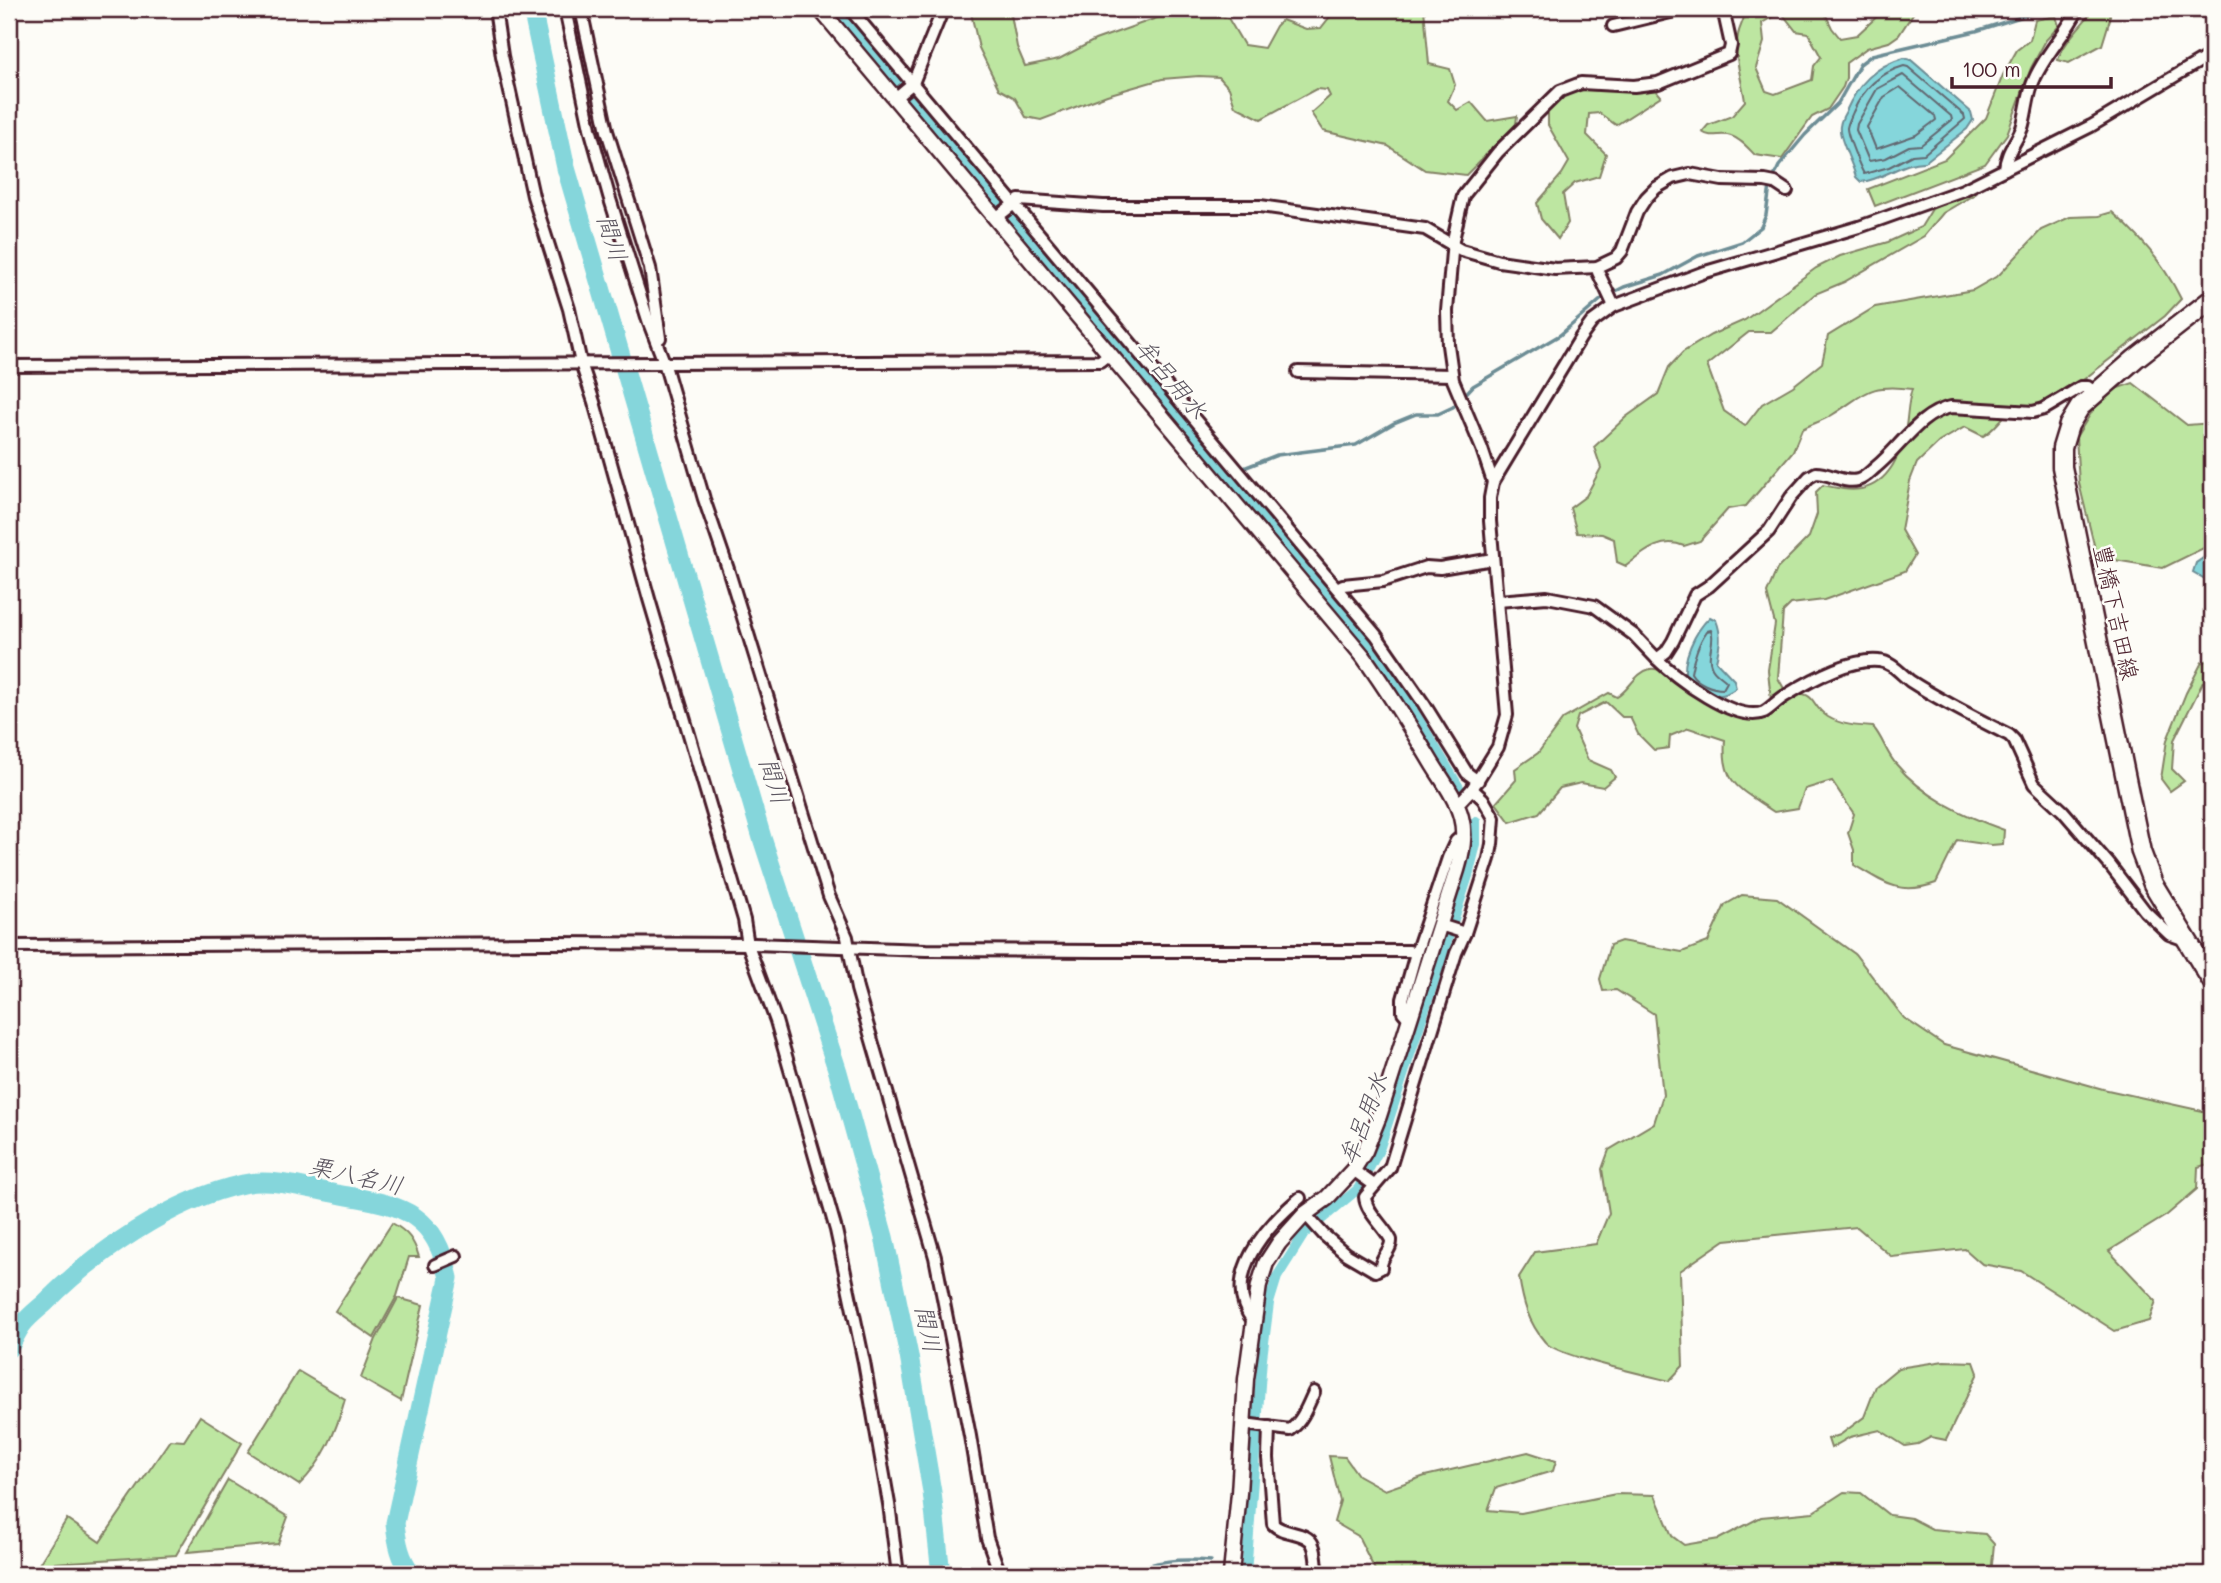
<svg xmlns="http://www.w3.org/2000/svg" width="2221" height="1583" viewBox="0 0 2221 1583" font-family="Mali,'Klee One',sans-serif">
<rect width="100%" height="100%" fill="#fdfcf7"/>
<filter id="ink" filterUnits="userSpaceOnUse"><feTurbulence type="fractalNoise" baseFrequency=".0143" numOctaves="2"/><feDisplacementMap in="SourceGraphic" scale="14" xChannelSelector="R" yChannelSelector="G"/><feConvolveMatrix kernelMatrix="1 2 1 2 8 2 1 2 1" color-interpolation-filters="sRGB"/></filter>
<g filter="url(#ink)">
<!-- green -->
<g fill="#bde6a1" stroke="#848266" stroke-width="2" fill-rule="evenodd">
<path d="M 970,9 L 1010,9 L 1017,47 L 1025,66 L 1059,59 L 1095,40 L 1182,9 L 1208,9 L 1217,15 L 1228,18 L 1244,45 L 1264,48 L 1276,26 L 1282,20 L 1306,29 L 1321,28 L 1336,9 L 1424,9 L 1429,64 L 1450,69 L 1455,85 L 1448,101 L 1457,110 L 1471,102 L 1487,121 L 1517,116 L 1516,124 L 1466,175 L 1425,170 L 1388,146 L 1323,131 L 1311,113 L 1330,96 L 1327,90 L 1316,89 L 1261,119 L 1235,106 L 1229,88 L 1219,77 L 1199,76 L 1162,79 L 1107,95 L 1041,120 L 1026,117 L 1015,98 L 999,89 L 979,48 Z"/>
<path d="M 1745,9 L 1823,9 L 1832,28 L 1840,38 L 1857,35 L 1885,9 L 1916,9 L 1899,35 L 1889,42 L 1867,48 L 1846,63 L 1846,78 L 1843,87 L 1828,109 L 1812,117 L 1782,159 L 1755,155 C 1748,148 1741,139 1731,136 C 1721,132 1712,139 1702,132 L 1708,125 L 1732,116 L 1745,101 C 1742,79 1733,57 1738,35 C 1740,24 1745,21 1745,9 ZM 1781,12 L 1796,31 L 1808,33 L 1821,57 L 1814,66 L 1812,80 L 1775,94 L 1766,91 L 1756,68 L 1764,42 L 1762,23 Z"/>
<path d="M 2094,9 L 2110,9 L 2110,19 L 2102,45 L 2069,63 L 2058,60 C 2062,44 2083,24 2094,9 Z"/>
<path d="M 2056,16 L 2059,26 L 2046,40 L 2031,68 L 2007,134 L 1985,164 L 1875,206 L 1868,189 L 1945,159 L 1986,118 L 2003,75 L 2017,50 L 2030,40 L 2035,20 Z"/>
<path d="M 1590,88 L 1629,91 L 1655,89 L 1661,96 L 1616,125 L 1599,113 L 1589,114 L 1587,135 L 1606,154 L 1599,176 L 1575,183 L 1563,194 L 1568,223 L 1558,239 L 1541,219 L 1537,203 L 1562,174 L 1569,162 L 1548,125 L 1548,109 L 1565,95 Z"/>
<path d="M 1969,191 L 1975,194 L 1943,213 L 1924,236 L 1844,282 L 1815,294 L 1771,332 L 1749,332 L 1707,365 L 1724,411 L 1745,426 L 1762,404 L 1793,386 L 1822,363 L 1828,336 L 1875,307 L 1973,290 L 1999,275 L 2041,230 L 2070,217 L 2099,216 L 2112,212 C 2140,236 2165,266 2181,299 L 2165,316 L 2083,380 C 2065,384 2056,397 2039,404 C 2031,408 2020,405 2012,410 C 2000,418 1996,429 1983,436 L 1965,427 L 1939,442 L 1917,463 L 1910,481 L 1901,530 L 1915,555 L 1905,571 L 1824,600 L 1791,604 L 1783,612 L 1778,678 L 1786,692 C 1821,693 1807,703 1828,717 C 1841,725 1857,726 1873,727 C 1883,738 1886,753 1896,764 C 1923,797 1965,816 2004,830 L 2003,844 L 1991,845 L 1957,840 L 1936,883 C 1900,896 1884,883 1854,865 L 1854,850 L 1848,833 L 1854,814 L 1832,781 L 1805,789 L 1798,808 L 1774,812 C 1741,789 1721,785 1725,740 L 1689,728 L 1670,736 L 1669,748 L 1654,750 L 1638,734 L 1630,717 L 1622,717 L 1606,702 L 1578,716 L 1574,729 L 1588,760 L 1611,770 L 1615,777 L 1603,787 L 1581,783 L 1560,788 L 1539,813 L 1510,822 L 1496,803 L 1516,780 L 1515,769 L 1538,753 L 1563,719 L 1609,693 L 1617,697 C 1629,690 1636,672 1650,669 C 1661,667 1669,678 1677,684 C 1700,701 1729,714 1757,716 L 1771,701 L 1768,670 L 1775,624 L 1767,593 L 1777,569 L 1809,537 L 1817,514 L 1816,492 L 1823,485 C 1836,488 1848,491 1861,489 C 1889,484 1903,451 1906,426 C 1908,413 1908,401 1912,389 C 1867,383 1866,394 1832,415 C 1823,421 1811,424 1802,429 L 1793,451 L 1746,506 L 1728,509 L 1700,541 L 1684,546 C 1661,536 1643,553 1626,566 L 1617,562 L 1614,539 L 1602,534 L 1577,533 L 1570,508 L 1586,496 L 1601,468 L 1594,447 L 1626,417 L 1658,394 L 1669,367 L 1683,352 L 1711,335 L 1745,320 L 1816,268 L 1840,256 L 1888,242 L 1921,227 L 1932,209 Z"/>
<path d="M 2133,383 L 2187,425 L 2212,423 L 2212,544 L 2163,568 L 2097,557 L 2079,483 L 2076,437 L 2093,410 L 2112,390 Z"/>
<path d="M 2212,659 L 2212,682 L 2203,682 L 2174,740 L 2172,769 L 2184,781 L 2170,791 L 2161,779 L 2167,740 L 2186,693 L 2202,662 Z"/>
<path d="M 1742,895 L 1777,898 L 1855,954 L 1904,1018 L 1944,1045 L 2103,1089 L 2212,1113 L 2212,1163 L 2198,1167 L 2197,1189 L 2167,1215 L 2109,1251 L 2156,1301 L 2149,1321 L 2115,1331 L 2021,1271 L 1982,1264 L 1965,1249 L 1892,1257 L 1857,1227 L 1725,1240 L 1680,1271 L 1683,1366 L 1669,1381 C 1648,1375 1556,1356 1545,1342 C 1528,1322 1523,1302 1519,1277 L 1535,1252 L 1596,1244 L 1609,1213 L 1602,1169 L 1609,1150 L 1654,1123 L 1663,1095 L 1654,1014 L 1616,990 L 1603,991 L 1600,979 L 1610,945 L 1621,941 L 1682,952 L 1708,942 L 1725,905 Z"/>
<path d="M 392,1223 C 408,1232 414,1240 419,1257 L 409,1257 L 397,1296 L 374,1338 L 335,1311 Z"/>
<path d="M 398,1298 L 423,1305 L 401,1401 L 361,1378 L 376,1339 Z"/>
<path d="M 1944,1361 L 1974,1362 L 1978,1373 L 1946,1440 L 1931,1437 L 1918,1444 L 1905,1446 L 1880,1430 L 1850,1437 L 1831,1448 L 1828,1439 L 1840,1435 L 1864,1417 L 1876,1386 L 1898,1368 Z"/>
<path d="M 298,1371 L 345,1399 C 336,1432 324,1461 299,1485 L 248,1452 Z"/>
<path d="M 200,1416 L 242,1443 L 176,1555 L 39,1564 L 67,1519 L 100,1542 L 170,1440 L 184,1441 Z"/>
<path d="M 1528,1452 L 1556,1461 L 1553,1471 L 1496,1488 L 1488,1510 L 1521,1513 L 1616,1494 L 1655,1495 L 1672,1536 L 1684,1545 L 1719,1539 L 1761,1517 L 1813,1512 L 1844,1492 L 1861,1493 L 1889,1515 L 1911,1518 L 1932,1529 L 1985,1534 L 1994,1544 L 1991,1574 L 1377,1574 L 1358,1536 L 1334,1522 L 1340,1501 L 1329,1456 L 1345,1457 L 1358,1475 L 1385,1490 L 1425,1476 Z"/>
<path d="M 228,1480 L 288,1517 L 278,1544 L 187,1552 Z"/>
</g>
<!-- water -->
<g fill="#85d6db" stroke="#6d8d95" stroke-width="2">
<path d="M 1904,58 L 1911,60 L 1971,112 L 1973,120 L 1967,129 L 1925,162 C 1903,161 1883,180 1861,182 L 1856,177 C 1853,165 1841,142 1840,131 C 1839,125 1843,116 1846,111 C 1858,84 1875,66 1904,58 Z"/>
<path d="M 2212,552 L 2212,583 L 2193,572 L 2196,563 Z"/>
<path d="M 1710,617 L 1716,620 C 1722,635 1720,645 1716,661 L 1734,680 L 1736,688 C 1715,704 1706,691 1686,680 C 1681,660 1695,631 1710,617 Z"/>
</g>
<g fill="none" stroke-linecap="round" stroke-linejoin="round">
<!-- shore -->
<g stroke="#626871" stroke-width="2">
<path d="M 1904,66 L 1908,67 L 1964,115 L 1965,119 L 1924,154 L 1912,155 L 1889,167 L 1864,174 C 1860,167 1847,136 1847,128 C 1848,122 1851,117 1853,112 C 1863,89 1879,73 1904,66 Z"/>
<path d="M 1903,75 L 1951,116 L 1952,120 L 1921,145 L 1909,146 L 1886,158 L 1869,161 L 1856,130 L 1857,124 L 1877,89 Z"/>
<path d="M 1900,87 L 1935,116 L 1936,120 L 1916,135 L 1876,149 L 1867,127 L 1884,97 Z"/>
<path d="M 1711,630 C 1716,642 1706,654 1711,665 C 1713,673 1722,676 1727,682 L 1723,689 C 1712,689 1697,683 1691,673 C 1693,659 1699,642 1707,631 Z"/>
</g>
<!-- stream -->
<g stroke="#6d8d95" stroke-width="3.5">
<path d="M 1773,179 L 1779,166 L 1805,135 L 1838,103 L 1860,64 L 1872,55 L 1976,31 L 2046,9"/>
<path d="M 1228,481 L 1244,468 L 1277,455 L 1356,445 L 1394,423 L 1416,414 L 1438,414 L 1453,407 L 1473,386 L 1560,335 L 1604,297 L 1624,287 L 1663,275 L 1698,256 L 1742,242 L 1761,227 L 1766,215 L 1770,186"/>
<path d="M 1129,1574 C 1153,1559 1183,1559 1211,1561"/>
</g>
<!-- canal -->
<g stroke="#85d6db" stroke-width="10">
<path d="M 832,9 L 871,52 L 1375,653 L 1408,702 L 1460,789"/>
<path d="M 1246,1574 L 1262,1358 L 1269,1303 L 1277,1277 L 1304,1234 L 1358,1189 L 1379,1150 L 1468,876 L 1476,844 L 1476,821"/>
</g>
<!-- river -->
<g stroke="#85d6db" stroke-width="19">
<path d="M 532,9 L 566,168 L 762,838 L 838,1072 L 884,1237 L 909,1356 L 932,1492 L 941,1574"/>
<path d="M 9,1348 C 13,1341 17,1332 22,1325 C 28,1317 37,1310 45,1303 C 94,1253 173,1199 243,1184 C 276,1177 315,1191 348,1196 C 406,1206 435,1215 449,1278 L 395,1523 C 397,1542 400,1559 412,1574"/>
</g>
<defs>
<g id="minor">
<path d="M 495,9 L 502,56 L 533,196 L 569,309 L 581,363 L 594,402 L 649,599 L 744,920 L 748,945 L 776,1021 L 836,1230 L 864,1362 L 889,1504 L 898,1574"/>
<path d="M 565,9 L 590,128 L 609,196 L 649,323 L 664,362 L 704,499 L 728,569 L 829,896 L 847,937 L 857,989 L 935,1257 L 970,1436 L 987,1538 L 1000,1574"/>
<path d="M 581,9 L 607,131 L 650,268 L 660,338"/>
<path d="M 850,9 L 1376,635 L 1424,704 L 1467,773 L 1478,781"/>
<path d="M 1613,26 L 1683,9"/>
<path d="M 895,98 L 913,83 L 943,9"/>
<path d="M 2005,169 C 2006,152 2016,143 2022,128 C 2027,112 2027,95 2034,80 C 2045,54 2066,34 2078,9"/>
<path d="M 996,218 L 1019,200 L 1103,206 L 1260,206 L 1425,229 L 1461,250 L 1499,261 L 1555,269 L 1597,267 L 1616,258 L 1622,251 L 1637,212 L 1646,198 L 1656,188 L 1673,178 L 1690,174 L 1722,180 L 1765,181 L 1775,183 L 1787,191"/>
<path d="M 1597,267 L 1598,272 L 1614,306"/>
<path d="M 9,366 L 1100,361 L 1109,354"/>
<path d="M 1298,372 L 1452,375"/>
<path d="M 1493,482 L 1482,449 L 1453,380 L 1448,345 L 1447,311 L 1453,240 L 1463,196 L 1498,152 L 1560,91 L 1581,83 L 1634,86 L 1658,83 L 1729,54 L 1731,45 L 1723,9"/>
<path d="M 1337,588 L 1343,585 L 1383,581 L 1426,567 L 1440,568 L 1493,559"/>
<path d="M 1498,601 L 1547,597 L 1594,606 L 1634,635 L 1657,659 L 1666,652 L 1673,641 L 1695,595 L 1709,586 L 1769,531 L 1791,497 L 1809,477 L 1816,473 C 1830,473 1844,484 1858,480 C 1865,478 1870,472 1876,467 C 1900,448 1919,413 1951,407 L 2033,412 L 2044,409 L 2081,387 L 2088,387 L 2095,393"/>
<path d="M 1657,659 C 1675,677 1736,724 1764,712 C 1771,708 1778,700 1785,696 C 1809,681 1850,658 1879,661 C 1892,662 1901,674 1910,681 C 1941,701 1975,718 2009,735 L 2014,740 L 2034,784 L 2063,811 L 2109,864 L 2145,911 L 2169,934 L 2180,938 L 2187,937"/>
<path d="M 1457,805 L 1472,789 L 1498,747 L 1507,715 L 1490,521 L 1490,498 L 1493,482 L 1581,337 L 1592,322 L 1614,306 L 1702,273 L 1859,227 L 1963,190 L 2091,126 L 2212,54"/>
<path d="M 1440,925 L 1465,933"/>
<path d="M 9,946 L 546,943 L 754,944 L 926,950 L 1100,951 L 1409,951 L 1416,953"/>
<path d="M 1410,1020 L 1403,1012 L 1403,999 L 1416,953 L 1448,858 L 1456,841 L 1464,834"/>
<path d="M 1353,1170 L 1374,1185"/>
<path d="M 1305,1214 L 1324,1235 L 1346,1254 L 1375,1271 L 1381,1268 C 1380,1256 1392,1251 1391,1240 C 1384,1226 1366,1212 1365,1197 L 1390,1168 L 1456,953 L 1465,933 L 1489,859 L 1492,844 L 1494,818 L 1483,799 L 1472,789"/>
<path d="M 435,1265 L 456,1256"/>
<path d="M 1253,1321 C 1220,1277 1266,1226 1300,1198"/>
<path d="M 1242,1426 L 1252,1425 L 1290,1430 C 1302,1422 1308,1405 1314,1392"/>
<path d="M 1269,1427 L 1268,1458 L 1273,1524 C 1283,1535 1308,1531 1313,1545 C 1317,1554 1316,1565 1318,1574"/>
</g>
<path id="tertiary" d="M 820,9 L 1363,656 C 1388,691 1411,728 1433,765 C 1443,781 1456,798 1461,817 C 1466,835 1462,853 1457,870 L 1379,1116 L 1365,1151 L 1353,1170 L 1327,1198 L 1305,1214 L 1279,1243 L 1266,1263 L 1259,1285 L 1246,1379 L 1239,1493 L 1231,1574"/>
<path id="primary" d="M 2212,299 L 2135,359 L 2080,407 L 2069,425 L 2062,448 L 2062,467 L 2141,852 L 2153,884 L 2212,981"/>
</defs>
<!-- minor casing -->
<use href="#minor" stroke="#4a1f2b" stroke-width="16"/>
<!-- tertiary casing -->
<use href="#tertiary" stroke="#4a1f2b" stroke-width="19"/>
<!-- primary casing -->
<use href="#primary" stroke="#4a1f2b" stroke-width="23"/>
<!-- minor -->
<use href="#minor" stroke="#fdfcf7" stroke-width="10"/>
<!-- tertiary -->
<use href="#tertiary" stroke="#fdfcf7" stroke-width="14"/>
<!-- primary -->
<use href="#primary" stroke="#fdfcf7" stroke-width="18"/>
</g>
</g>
<g text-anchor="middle" stroke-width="5" stroke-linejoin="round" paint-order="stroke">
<!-- street labels -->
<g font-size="23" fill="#4a1f2b" stroke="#fdfcf7">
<text transform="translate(2116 612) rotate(78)" y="8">豊橋下吉田線</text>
</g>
<!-- water labels -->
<g font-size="24" font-style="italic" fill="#5c5660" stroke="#fdfcf7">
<text transform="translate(612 238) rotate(73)" y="8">間川</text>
<text transform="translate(1171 379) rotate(50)" y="8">牟呂用水</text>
<text transform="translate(774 781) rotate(73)" y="8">間川</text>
<text transform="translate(1364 1119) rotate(-69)" y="8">牟呂用水</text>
<text transform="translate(356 1176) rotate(13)" y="8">栗八名川</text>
<text transform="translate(928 1329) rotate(79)" y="8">間川</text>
</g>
</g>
<!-- margin -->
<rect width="2221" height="1583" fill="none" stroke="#fdfcf7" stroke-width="35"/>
<rect x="18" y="18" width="2186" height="1548" fill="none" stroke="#4a1f2b" stroke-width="2.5" filter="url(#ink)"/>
<!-- scale -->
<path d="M1952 77v10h159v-10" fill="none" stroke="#4a1f2b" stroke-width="3.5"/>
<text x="1962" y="77" font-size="21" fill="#4a1f2b" stroke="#fdfcf7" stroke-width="5" paint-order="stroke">100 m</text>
</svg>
